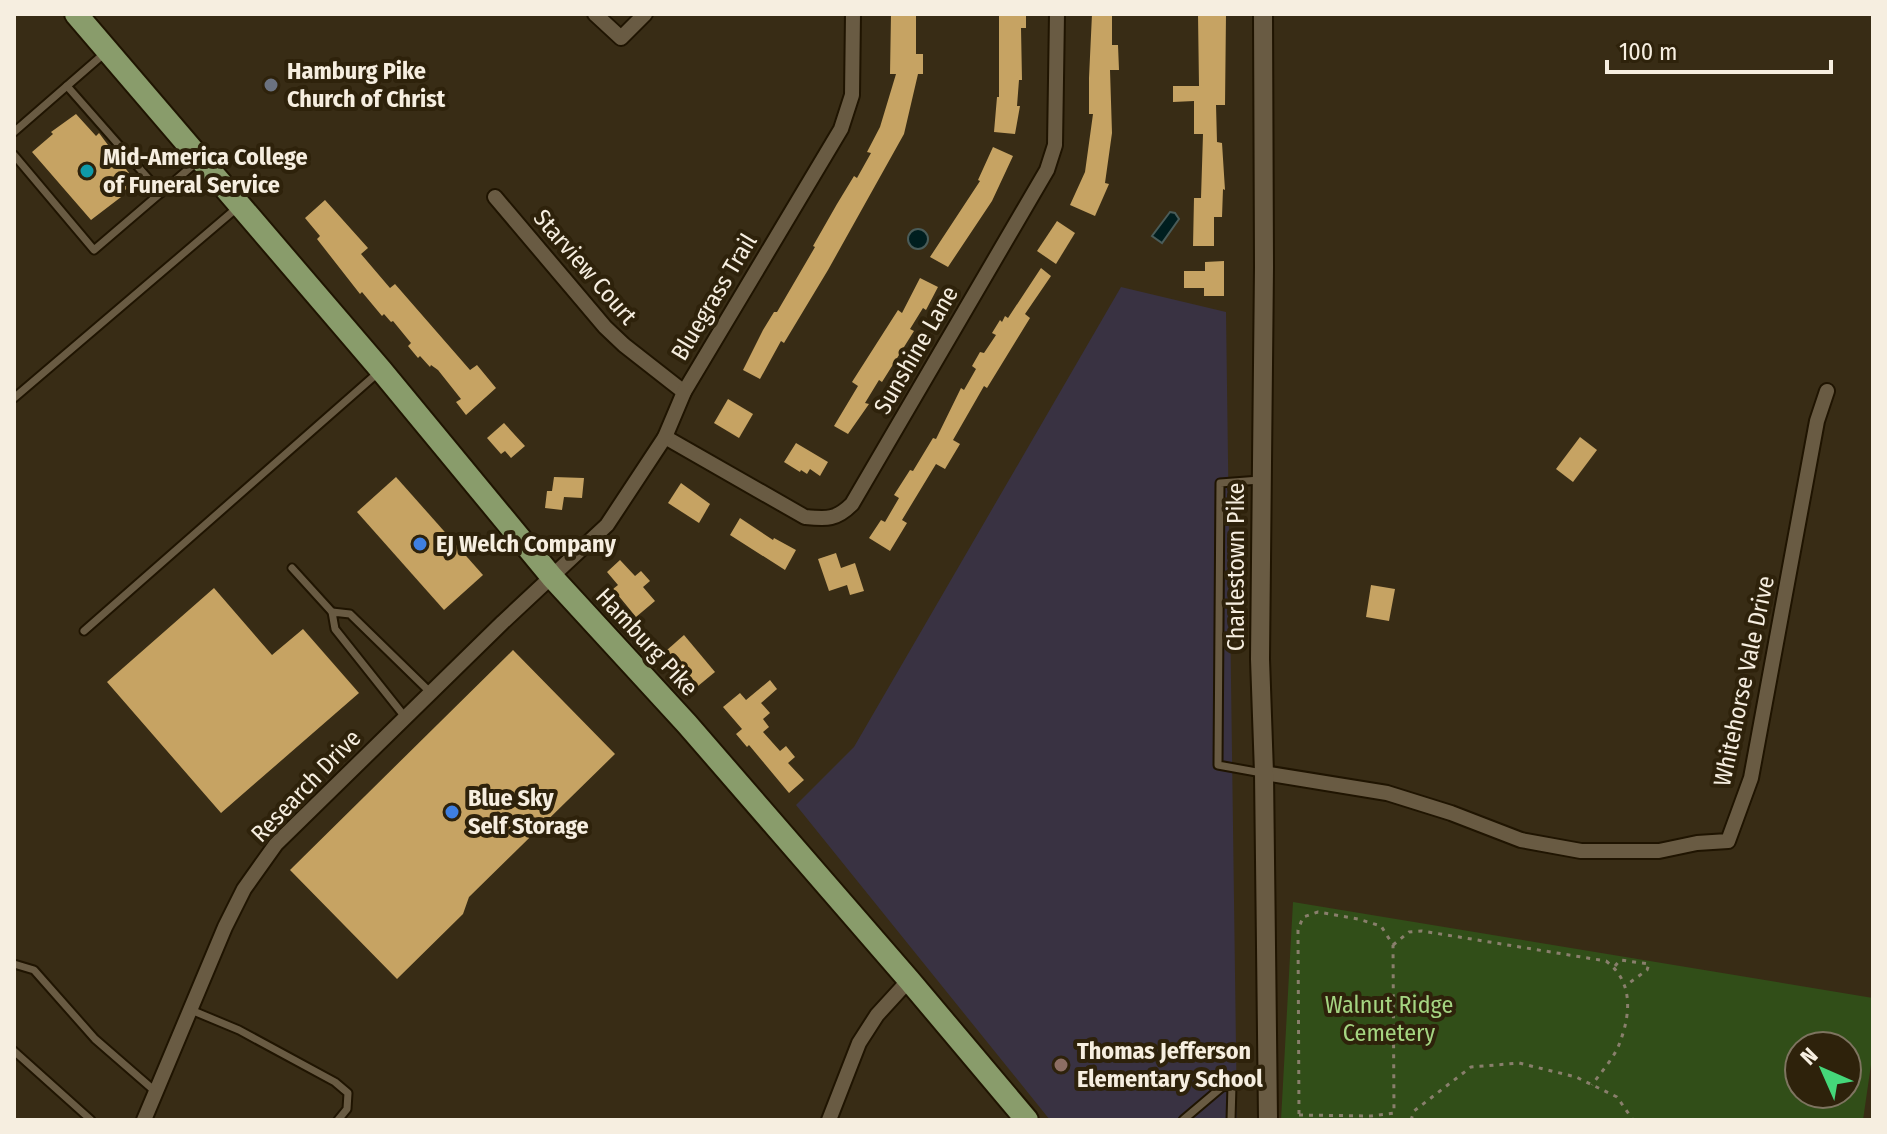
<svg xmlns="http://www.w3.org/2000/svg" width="1887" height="1134" viewBox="0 0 1887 1134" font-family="'Fira Sans Condensed',sans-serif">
<rect width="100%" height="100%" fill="#382c15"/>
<!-- education -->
<path fill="#393242" d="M 1121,287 L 1226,312 L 1237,1120 L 1050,1120 L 796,805 L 854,747 Z"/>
<!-- green -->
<path fill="#314e18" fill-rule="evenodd" d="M 1293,902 L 1873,998 L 1873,1051 L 1863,1120 L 1281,1120 ZM 1799,1046 L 1847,1046 L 1847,1094 L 1799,1094 Z"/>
<!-- water -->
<g fill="#001e1f" stroke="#4a5c59" stroke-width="2">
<path d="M 1170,212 L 1175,213 L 1179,219 L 1162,243 L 1152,236 Z"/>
<circle cx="918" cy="239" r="10"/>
</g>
<!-- building -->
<g fill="#c6a363">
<path d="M 891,14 L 916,14 L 916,54 L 923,54 L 923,74 L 918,74 L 904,134 L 828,270 L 784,343 L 781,341 L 760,379 L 743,370 L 763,330 L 774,312 L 777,312 L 815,247 L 813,246 L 837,204 L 854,176 L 857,178 L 871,153 L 867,152 L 880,127 L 896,74 L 890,74 Z"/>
<path d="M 999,14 L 1026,14 L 1026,28 L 1021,28 L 1022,80 L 1019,80 L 1017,106 L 1020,106 L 1015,134 L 994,132 L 997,97 L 999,97 Z"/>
<path d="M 1092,14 L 1112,14 L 1112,45 L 1118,45 L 1119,70 L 1110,70 L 1112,133 L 1105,183 L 1109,184 L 1095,216 L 1070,205 L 1085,172 L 1093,114 L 1089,114 L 1089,78 Z"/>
<path d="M 1198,14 L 1226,14 L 1225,105 L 1216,105 L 1217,142 L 1222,143 L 1225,190 L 1223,189 L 1222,217 L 1214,217 L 1214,246 L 1193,246 L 1194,198 L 1201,198 L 1203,134 L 1194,134 L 1194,101 L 1173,102 L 1173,86 L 1199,86 Z"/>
<path d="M 76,114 L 96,136 L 99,133 L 135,181 L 123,192 L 125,194 L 91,220 L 32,152 L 53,134 L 51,132 Z"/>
<path d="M 993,147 L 1013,156 L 992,201 L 948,267 L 930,257 L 980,181 L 978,180 Z"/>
<path d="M 325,200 L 368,248 L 361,254 L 390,288 L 395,284 L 470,370 L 477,365 L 496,388 L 466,415 L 456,402 L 461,399 L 438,370 L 431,365 L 430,367 L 420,356 L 418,358 L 408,346 L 411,343 L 393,321 L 391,322 L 384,314 L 382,316 L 362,292 L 360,294 L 317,239 L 320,236 L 305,218 Z"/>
<path d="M 1057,221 L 1075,233 L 1056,264 L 1037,251 Z"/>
<path d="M 1224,261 L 1224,296 L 1204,296 L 1204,288 L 1184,288 L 1184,271 L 1205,271 L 1205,262 Z"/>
<path d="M 1041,268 L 1051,276 L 1025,314 L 1030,318 L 987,388 L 984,386 L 953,440 L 960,444 L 945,469 L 936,464 L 902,520 L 907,523 L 890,551 L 869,538 L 881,520 L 885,522 L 899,498 L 894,495 L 910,470 L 913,471 L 933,438 L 936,439 L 961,388 L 964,390 L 976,369 L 972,366 L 980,352 L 984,353 L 996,335 L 992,333 L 1000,320 L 1002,322 L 1005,316 L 1008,318 Z"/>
<path d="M 920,278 L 938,287 L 926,310 L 923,308 L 910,329 L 914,331 L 904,347 L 882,382 L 879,380 L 865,403 L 869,404 L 848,434 L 834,426 L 858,386 L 852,382 L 898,310 L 902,313 Z"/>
<path d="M 728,399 L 753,414 L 739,438 L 714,423 Z"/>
<path d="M 504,423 L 525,446 L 511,458 L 505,451 L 501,454 L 487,438 Z"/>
<path d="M 1580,437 L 1597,450 L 1573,482 L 1556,469 Z"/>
<path d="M 796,443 L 828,462 L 820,476 L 810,469 L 807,474 L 801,470 L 800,472 L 784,462 Z"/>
<path d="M 396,477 L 483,575 L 444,610 L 357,512 Z"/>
<path d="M 554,477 L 584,478 L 582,498 L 564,497 L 562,510 L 545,508 L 547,491 L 552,491 Z"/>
<path d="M 681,483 L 710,504 L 699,523 L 668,503 Z"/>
<path d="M 740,518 L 773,540 L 774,538 L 796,550 L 785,570 L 730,535 Z"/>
<path d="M 836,553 L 841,568 L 855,563 L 864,591 L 850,595 L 847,585 L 829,591 L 818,559 Z"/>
<path d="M 620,560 L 635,576 L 641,571 L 650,581 L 643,587 L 655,601 L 636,617 L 613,589 L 618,585 L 607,572 Z"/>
<path d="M 1371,585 L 1395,589 L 1389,621 L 1366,617 Z"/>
<path d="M 214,588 L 272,655 L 303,629 L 359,693 L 221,813 L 107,682 Z"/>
<path d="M 684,635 L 715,672 L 698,686 L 667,650 Z"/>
<path d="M 513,650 L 615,754 L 469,897 L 463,914 L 397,979 L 290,870 Z"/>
<path d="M 770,680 L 777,689 L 761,703 L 770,713 L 763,719 L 769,727 L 763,732 L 780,751 L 786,746 L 795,757 L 788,763 L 804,780 L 789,793 L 749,745 L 747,747 L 736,734 L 742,729 L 723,707 L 740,693 L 746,700 Z"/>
</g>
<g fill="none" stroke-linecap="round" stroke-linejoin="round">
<defs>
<g id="service">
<path d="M 67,86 L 161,193"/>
<path d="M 14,132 L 106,52"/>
<path d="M 14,155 L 94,250 L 198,161"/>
<path d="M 14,398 L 238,207"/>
<path d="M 1260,480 L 1220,483 L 1218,765 L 1262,773"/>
<path d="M 292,568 L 332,612"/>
<path d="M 84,631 L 380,371"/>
<path d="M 405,717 L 335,629 L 332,612 L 350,614 L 431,693"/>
<path d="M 14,964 L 34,970 L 95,1039 L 156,1092"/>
<path d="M 191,1010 L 239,1030 L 335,1082 L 348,1093 L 347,1109 L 338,1120"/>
<path d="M 14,1051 L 91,1120"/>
<path d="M 1183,1120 L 1222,1087 L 1266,1079"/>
<path d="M 1231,1120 L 1232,1085"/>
</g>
<g id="minor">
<path d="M 595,14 L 621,38 L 645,14"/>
<path d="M 495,197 L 605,327 L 624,345 L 684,392"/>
<path d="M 665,437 L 805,517 C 827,519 836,520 852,504 L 1047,170 L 1055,145 L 1057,14"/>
<path d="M 1264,773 L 1387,793 L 1451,813 L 1521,840 L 1581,851 L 1659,851 L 1697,843 L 1728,841 L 1751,778 L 1817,421 L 1827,391"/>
<path d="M 144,1120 L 225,927 L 244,889 L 276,844 L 503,622 L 607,525 L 665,437 L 684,392 L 841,129 L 852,95 L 853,14"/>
<path d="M 829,1120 L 859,1043 L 877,1015 L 909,980"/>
</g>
<path id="tertiary" d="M 1263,14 L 1264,267 L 1260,659 L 1264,773 L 1268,1120"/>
<path id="primary" d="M 76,14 L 381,370 L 552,577 L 687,724 L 909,980 L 1027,1120"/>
</defs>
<!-- service casing -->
<use href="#service" stroke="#1f1401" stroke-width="11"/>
<!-- minor casing -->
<use href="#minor" stroke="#1f1401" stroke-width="18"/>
<!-- tertiary casing -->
<use href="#tertiary" stroke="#1f1401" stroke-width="22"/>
<!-- primary casing -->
<use href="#primary" stroke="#1f1401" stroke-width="26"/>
<!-- path -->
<g stroke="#897f6c" stroke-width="3" stroke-dasharray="4 6" stroke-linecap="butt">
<path d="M 1393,945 L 1409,932 L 1422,931 L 1606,961 C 1633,981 1631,1013 1620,1042 C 1615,1057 1601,1072 1592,1085"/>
<path d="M 1615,966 L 1620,960 L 1649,964 L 1647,970 L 1625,986"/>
<path d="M 1299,1115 L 1371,1116 L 1394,1113 L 1393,945 L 1381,926 L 1358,919 L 1318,912 L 1303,917 L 1298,930 L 1299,1115 L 1299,1120"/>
<path d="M 1411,1120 L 1414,1111 L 1471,1067 L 1519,1063 L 1576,1077 L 1617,1097 L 1633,1120"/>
</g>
<!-- service -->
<use href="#service" stroke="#695b43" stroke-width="7"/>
<!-- minor -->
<use href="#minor" stroke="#695b43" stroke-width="14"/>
<!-- tertiary -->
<use href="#tertiary" stroke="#695b43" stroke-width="18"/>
<!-- primary -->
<use href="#primary" stroke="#899c6b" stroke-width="22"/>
</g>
<!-- markers -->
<circle fill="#6b7280" stroke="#2e220b" stroke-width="3" cx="271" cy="85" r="8"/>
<circle fill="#0f9aa8" stroke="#2e220b" stroke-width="3" cx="87" cy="171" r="8"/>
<g fill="#3f7fe0" stroke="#2e220b" stroke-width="3">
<circle cx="420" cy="544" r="8"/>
<circle cx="452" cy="812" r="8"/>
</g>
<circle fill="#8d6e63" stroke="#2e220b" stroke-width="3" cx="1061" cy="1065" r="8"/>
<g text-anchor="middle" stroke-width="8" stroke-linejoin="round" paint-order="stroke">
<!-- poi labels -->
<g font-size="24" font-weight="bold" fill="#f6eee0" stroke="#2e220b" text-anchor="start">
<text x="287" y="79">Hamburg Pike<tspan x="287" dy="28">Church of Christ</tspan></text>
<text x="103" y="165">Mid-America College<tspan x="103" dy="28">of Funeral Service</tspan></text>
<text x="436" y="552">EJ Welch Company</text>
<text x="468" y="806">Blue Sky<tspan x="468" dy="28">Self Storage</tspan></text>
<text x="1077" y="1059">Thomas Jefferson<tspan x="1077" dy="28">Elementary School</tspan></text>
</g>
<!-- street labels -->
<g font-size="24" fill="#f6eee0" stroke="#2e220b">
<text transform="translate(585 267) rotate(49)" y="8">Starview Court</text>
<text transform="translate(714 297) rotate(-59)" y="8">Bluegrass Trail</text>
<text transform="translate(916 350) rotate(-60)" y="8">Sunshine Lane</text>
<text transform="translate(1236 567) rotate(-90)" y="8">Charlestown Pike</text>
<text transform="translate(647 642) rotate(47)" y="8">Hamburg Pike</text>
<text transform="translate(1744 681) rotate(-78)" y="8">Whitehorse Vale Drive</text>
<text transform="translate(306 786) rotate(-46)" y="8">Research Drive</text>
</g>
<!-- park labels -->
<g font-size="24" fill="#a5d582" stroke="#2e220b">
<text x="1389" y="1013">Walnut Ridge<tspan x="1389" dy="28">Cemetery</tspan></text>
</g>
</g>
<!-- border -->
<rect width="1887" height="1134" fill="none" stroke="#f6eee0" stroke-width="32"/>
<!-- north arrow -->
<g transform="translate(1823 1070) rotate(315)"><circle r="38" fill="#2e220b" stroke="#7e7460" stroke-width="2"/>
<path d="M0-6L14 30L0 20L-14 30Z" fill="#45d77a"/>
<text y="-12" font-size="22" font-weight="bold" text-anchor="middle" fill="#f6eee0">N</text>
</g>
<!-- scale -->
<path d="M1607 60v12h224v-12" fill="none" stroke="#f6eee0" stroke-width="4"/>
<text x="1619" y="60" font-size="24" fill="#f6eee0" stroke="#2e220b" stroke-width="6" paint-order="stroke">100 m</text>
</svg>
